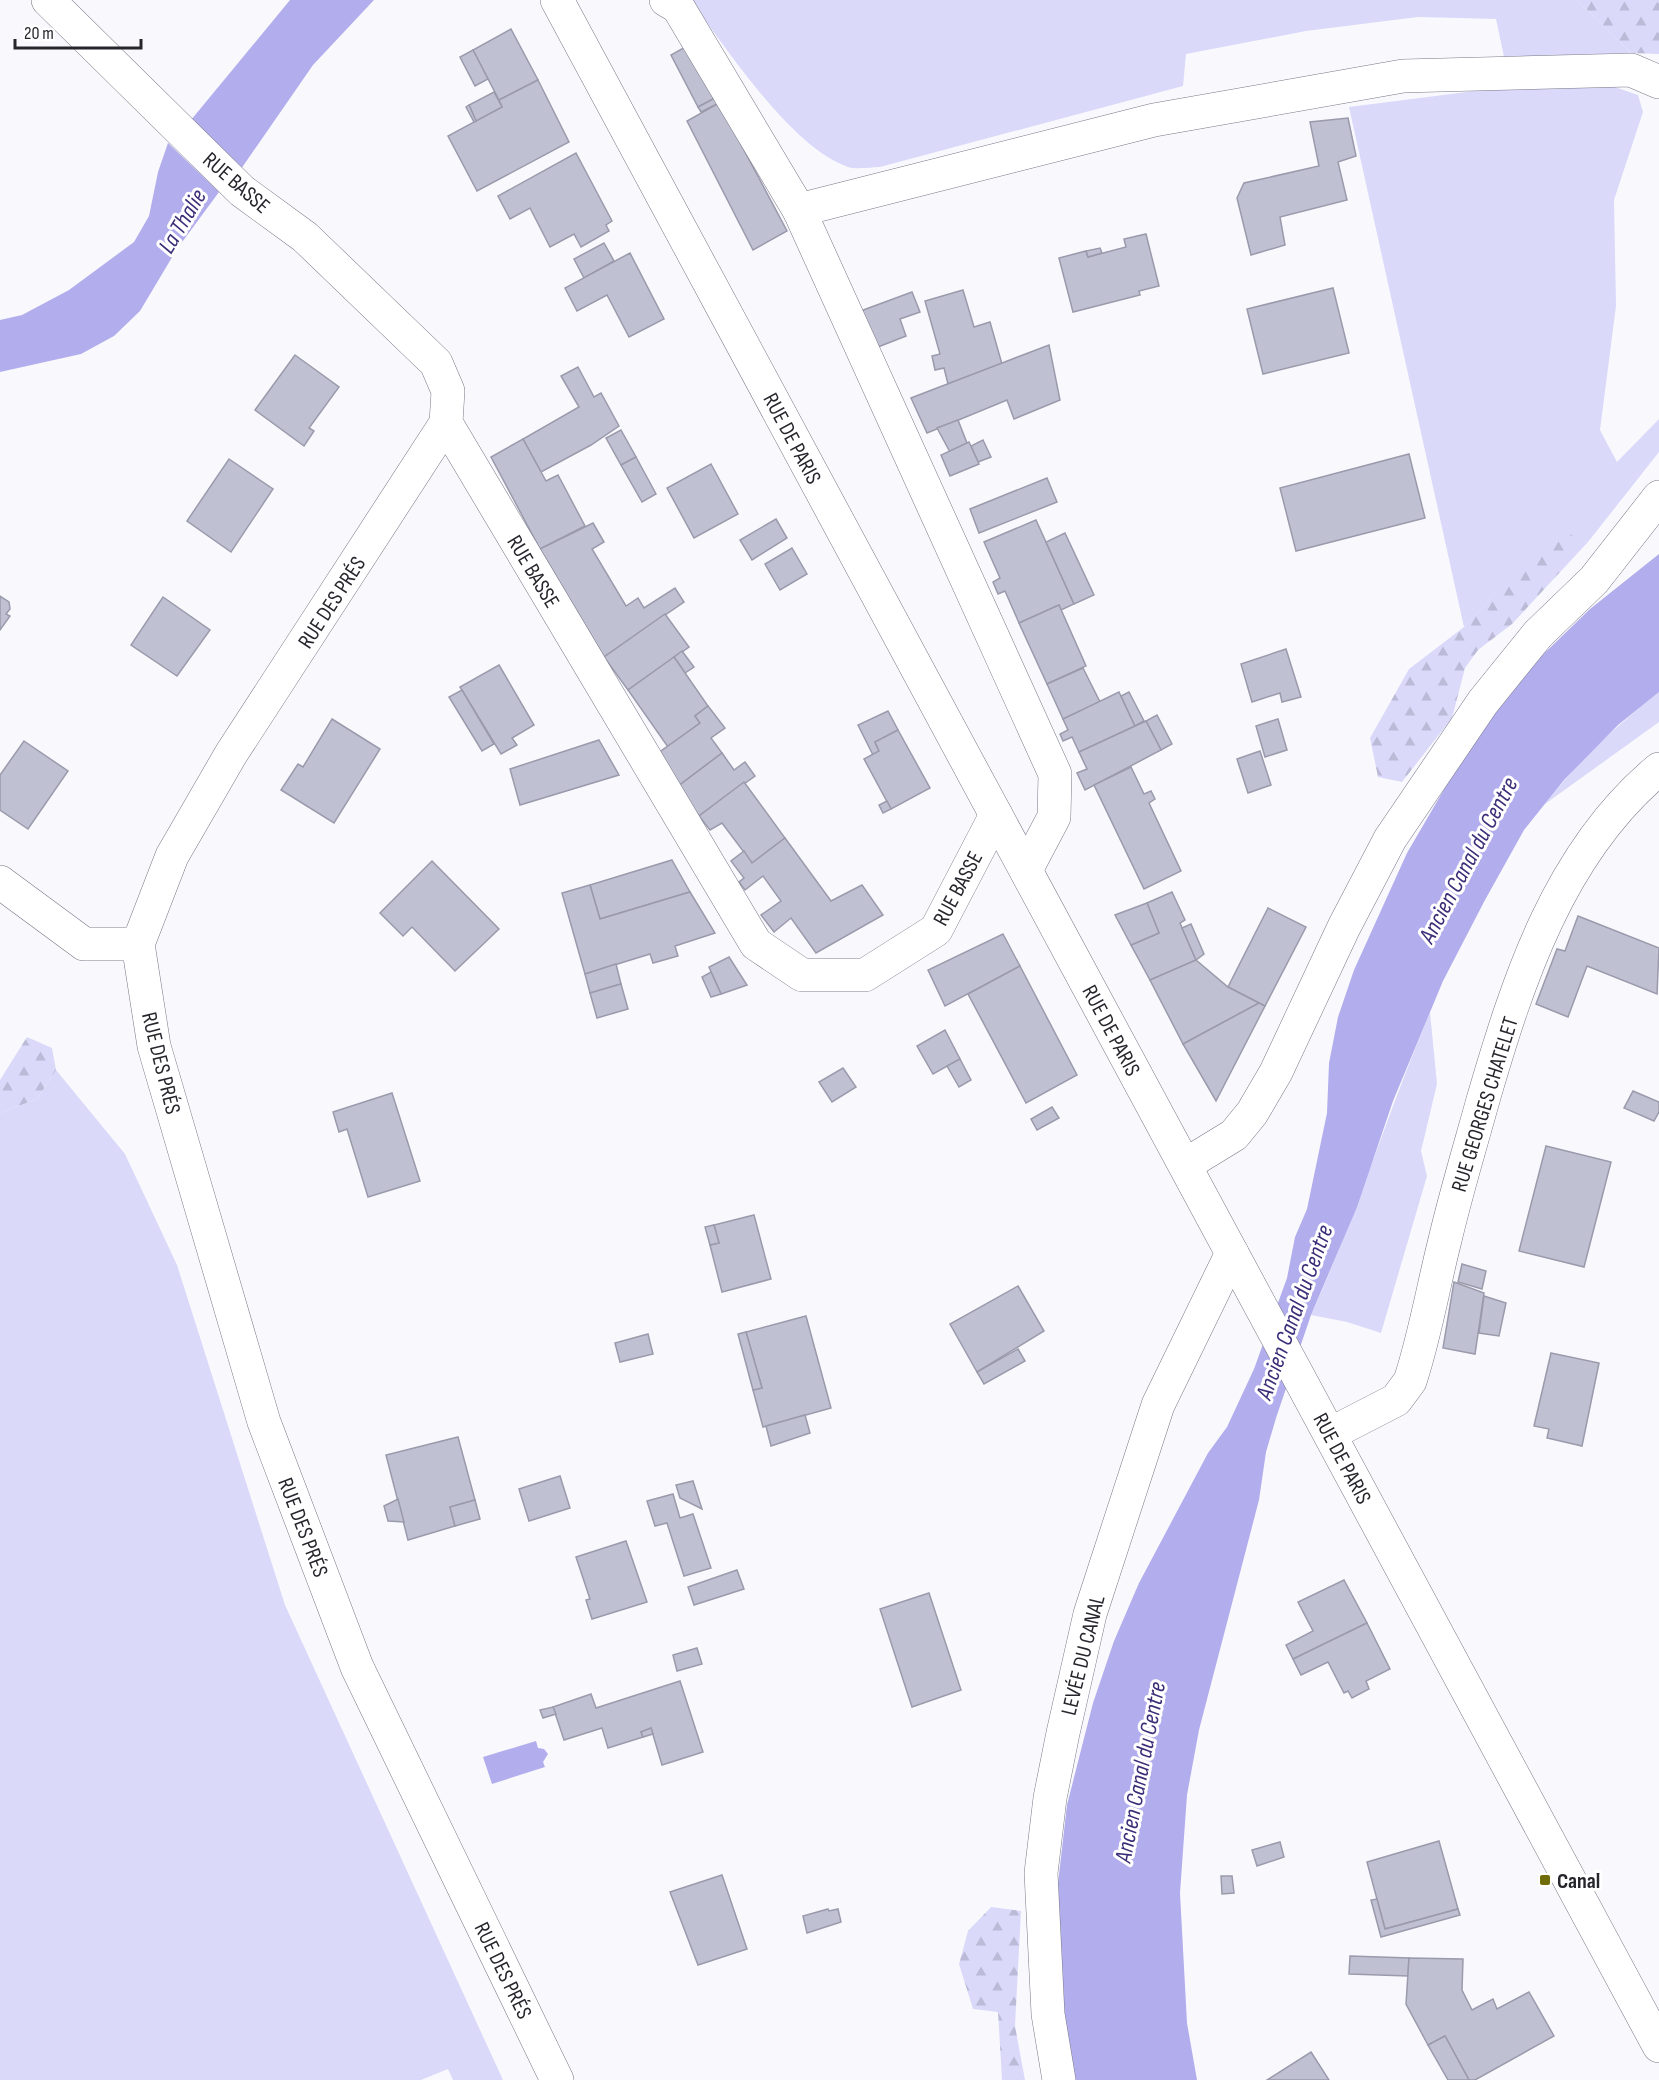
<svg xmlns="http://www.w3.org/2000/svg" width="1659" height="2080" viewBox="0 0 1659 2080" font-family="'Sofia Sans Condensed',sans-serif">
<defs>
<pattern id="forest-firs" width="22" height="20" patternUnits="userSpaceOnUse" patternTransform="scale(1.5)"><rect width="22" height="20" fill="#dad9fa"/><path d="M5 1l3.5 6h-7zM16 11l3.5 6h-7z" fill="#bbbad7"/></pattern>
</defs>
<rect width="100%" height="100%" fill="#f9f9fd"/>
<!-- green -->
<g fill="#dad9fa">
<path d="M 690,0 L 1577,0 L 1631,53 L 1504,57 L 1496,19 L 1418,17 L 1306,31 L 1186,54 L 1183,86 L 880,167 C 871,167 857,170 848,167 C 789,146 728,49 690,0 Z"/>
<path d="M 1609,85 L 1638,95 L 1643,112 L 1614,200 L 1616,306 L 1600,430 L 1617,462 L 1659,419 L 1659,452 L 1588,542 L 1556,529 L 1464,627 L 1349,107 L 1514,86 Z"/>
<path d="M 1659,692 L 1659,722 L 1545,804 C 1578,761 1617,725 1659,692 Z"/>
<path d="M 1430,1012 L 1437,1084 L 1421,1151 L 1427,1176 L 1381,1333 L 1347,1322 L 1311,1315 C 1356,1216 1388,1112 1430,1012 Z"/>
<path d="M 56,1070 L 125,1154 L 177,1265 L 285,1605 L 503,2080 L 453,2080 L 448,2069 L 421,2080 L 0,2080 L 0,1113 L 37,1099 Z"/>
</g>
<!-- forest -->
<g fill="url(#forest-firs)">
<path d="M 1577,0 L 1659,0 L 1659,54 L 1631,53 Z"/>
<path d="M 1556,528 L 1588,542 L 1512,624 L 1478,650 L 1465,668 L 1452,718 L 1402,782 L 1378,777 L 1370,738 L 1409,669 L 1464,627 Z"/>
<path d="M 27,1037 L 52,1048 L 56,1070 L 37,1099 L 0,1113 L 0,1080 Z"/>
<path d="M 991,1907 L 1021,1911 L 1015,2026 L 1025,2080 L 1002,2080 L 998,2012 L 973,2009 L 959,1964 L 968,1931 Z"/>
</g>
<!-- water -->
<g fill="#b2aded">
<path d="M 290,0 L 374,0 L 313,65 L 241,169 L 191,120 Z"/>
<path d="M 168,143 L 219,192 L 177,249 L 140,311 L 114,336 L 81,354 L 0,372 L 0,320 L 22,315 L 69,290 L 134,242 L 149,216 L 158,172 Z"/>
<path d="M 1659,554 L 1659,692 L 1618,725 L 1564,780 L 1524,830 L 1485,900 L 1443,981 L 1393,1101 L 1357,1207 L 1311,1315 L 1276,1418 L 1266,1452 L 1259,1500 L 1199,1730 L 1187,1795 L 1180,1893 L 1187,2023 L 1197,2080 L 1072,2080 L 1067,2059 L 1057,1892 L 1067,1805 L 1093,1703 L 1114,1641 L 1139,1583 L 1208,1453 L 1227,1427 L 1254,1369 L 1287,1278 L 1295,1237 L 1307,1209 L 1327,1113 L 1329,1063 L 1338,1017 L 1354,970 L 1407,853 L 1484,721 L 1526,671 L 1590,609 Z"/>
<path d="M 536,1741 L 538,1748 L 544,1749 L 548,1754 L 543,1762 L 545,1767 L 492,1784 L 483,1757 Z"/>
</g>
<!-- building -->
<g fill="#c0c0d3" stroke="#9a9aac" stroke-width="1.5">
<path d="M 511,29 L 538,80 L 499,100 L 473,50 Z"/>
<path d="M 687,46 L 715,98 L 698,107 L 671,55 Z"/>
<path d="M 473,50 L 488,79 L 475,86 L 460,57 Z"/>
<path d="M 538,80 L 569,142 L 477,191 L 448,136 L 502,107 L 499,100 Z"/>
<path d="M 494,92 L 502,107 L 476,121 L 469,105 Z"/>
<path d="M 715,98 L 719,103 L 701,112 L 698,107 Z"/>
<path d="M 719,103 L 787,231 L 753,250 L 687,121 Z"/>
<path d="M 469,105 L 476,121 L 474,122 L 466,107 Z"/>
<path d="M 1348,118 L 1356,156 L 1338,162 L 1347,200 L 1280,217 L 1285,245 L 1251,255 L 1237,198 L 1244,183 L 1319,166 L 1310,122 Z"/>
<path d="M 576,153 L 612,221 L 606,225 L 609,231 L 581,247 L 574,234 L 550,247 L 530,208 L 510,219 L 498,196 Z"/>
<path d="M 1146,234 L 1159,286 L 1139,291 L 1140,295 L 1073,312 L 1059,258 L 1086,251 L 1088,257 L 1126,247 L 1124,239 Z"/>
<path d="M 604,243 L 614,261 L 584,278 L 574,259 Z"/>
<path d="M 1100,248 L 1102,253 L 1088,257 L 1086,251 Z"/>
<path d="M 630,253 L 664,319 L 629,337 L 607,295 L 577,311 L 565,288 Z"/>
<path d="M 1333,288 L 1349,353 L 1263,374 L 1247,309 Z"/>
<path d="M 963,290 L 974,327 L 990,322 L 1002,364 L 948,384 L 944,368 L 935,370 L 932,356 L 940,354 L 925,301 Z"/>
<path d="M 912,292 L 920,312 L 900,319 L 906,336 L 878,347 L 858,312 Z"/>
<path d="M 1049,345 L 1060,400 L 1014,419 L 1007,400 L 927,433 L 911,398 Z"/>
<path d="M 295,355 L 339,387 L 309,428 L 314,431 L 304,446 L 255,410 Z"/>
<path d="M 578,367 L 594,397 L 601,393 L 619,426 L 591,445 L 541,472 L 523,439 L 579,407 L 561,376 Z"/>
<path d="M 958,420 L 967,443 L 950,452 L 937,428 Z"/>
<path d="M 621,430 L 636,457 L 621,465 L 606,438 Z"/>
<path d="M 523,439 L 546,481 L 558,475 L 585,526 L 540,549 L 491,457 Z"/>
<path d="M 983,440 L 991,457 L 978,462 L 971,446 Z"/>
<path d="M 969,442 L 979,464 L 950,476 L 941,455 Z"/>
<path d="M 1409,454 L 1425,518 L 1296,551 L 1280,488 Z"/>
<path d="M 636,457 L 656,494 L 642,502 L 621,465 Z"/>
<path d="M 229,459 L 273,489 L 231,552 L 187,521 Z"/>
<path d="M 711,464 L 738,514 L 694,538 L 667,488 Z"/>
<path d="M 1047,478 L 1057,502 L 979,533 L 970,509 Z"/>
<path d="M 776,519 L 787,538 L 752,560 L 740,540 Z"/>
<path d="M 1036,520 L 1074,604 L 1061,610 L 1059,605 L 1019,623 L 1005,591 L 998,594 L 993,582 L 1000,578 L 984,542 Z"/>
<path d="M 593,523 L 604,542 L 592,549 L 626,606 L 638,598 L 644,608 L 675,588 L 684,602 L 604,657 L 540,549 Z"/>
<path d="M 1065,533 L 1094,595 L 1074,604 L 1046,542 Z"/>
<path d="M 792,548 L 807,574 L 780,590 L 765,564 Z"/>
<path d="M 0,596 L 9,602 L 10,609 L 6,614 L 10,616 L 0,630 Z"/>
<path d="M 163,597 L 210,630 L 177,676 L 131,645 Z"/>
<path d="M 1059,605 L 1086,666 L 1047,684 L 1019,623 Z"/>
<path d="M 665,614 L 689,647 L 628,690 L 604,657 Z"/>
<path d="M 1286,649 L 1301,697 L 1282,702 L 1280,693 L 1252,702 L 1241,664 Z"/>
<path d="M 682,651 L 694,667 L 685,673 L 674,657 Z"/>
<path d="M 674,657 L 708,706 L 695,716 L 700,723 L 668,747 L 628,690 Z"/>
<path d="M 499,665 L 534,725 L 512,738 L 517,745 L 501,754 L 460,687 Z"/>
<path d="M 1083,668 L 1100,702 L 1063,719 L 1047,684 Z"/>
<path d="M 462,690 L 494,744 L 482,751 L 449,697 Z"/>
<path d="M 1119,692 L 1135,726 L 1079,752 L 1072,737 L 1063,741 L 1060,734 L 1068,730 L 1063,719 Z"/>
<path d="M 1129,692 L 1144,721 L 1135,726 L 1121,696 Z"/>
<path d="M 708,706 L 725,728 L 711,738 L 722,753 L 677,787 L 654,756 L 700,723 L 695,716 Z"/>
<path d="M 888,711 L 898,730 L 875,742 L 879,751 L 873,755 L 858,725 Z"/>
<path d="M 1157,715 L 1172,744 L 1161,750 L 1146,721 Z"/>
<path d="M 332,719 L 380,749 L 334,823 L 281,790 L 298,764 L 303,767 Z"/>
<path d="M 1278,719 L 1287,750 L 1265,757 L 1256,726 Z"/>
<path d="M 1146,721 L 1161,750 L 1085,790 L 1077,773 L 1087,769 L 1079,752 Z"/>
<path d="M 898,730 L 930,788 L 891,809 L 864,759 L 879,751 L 875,742 Z"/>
<path d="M 599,740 L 619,775 L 520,805 L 510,769 Z"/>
<path d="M 24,741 L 68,771 L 28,829 L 0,810 L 0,775 Z"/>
<path d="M 1260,751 L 1271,785 L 1248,793 L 1237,759 Z"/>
<path d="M 722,753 L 734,770 L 745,762 L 755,776 L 699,816 L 677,787 Z"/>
<path d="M 1131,767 L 1144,794 L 1151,791 L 1155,799 L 1149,803 L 1181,871 L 1144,889 L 1094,785 Z"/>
<path d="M 744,782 L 785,838 L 752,863 L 722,823 L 710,830 L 699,816 Z"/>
<path d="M 887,801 L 891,809 L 883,813 L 879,805 Z"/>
<path d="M 785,838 L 831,901 L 862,885 L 883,915 L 816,953 L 791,918 L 774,932 L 761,915 L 781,901 L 763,876 L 745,890 L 739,882 L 744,878 L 731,861 L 744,851 L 752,863 Z"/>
<path d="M 672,860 L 690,892 L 600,919 L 590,885 Z"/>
<path d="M 432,861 L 499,929 L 455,971 L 412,927 L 403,936 L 380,913 Z"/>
<path d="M 590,885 L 600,919 L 690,892 L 715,933 L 675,946 L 678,956 L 653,963 L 650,954 L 585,974 L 562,893 Z"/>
<path d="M 1172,892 L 1185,920 L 1180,923 L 1196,960 L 1150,980 L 1131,945 L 1159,933 L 1147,903 Z"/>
<path d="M 1147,903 L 1159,933 L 1131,945 L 1115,915 Z"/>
<path d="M 1268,908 L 1306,927 L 1265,1006 L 1228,987 Z"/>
<path d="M 1578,916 L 1659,948 L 1657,994 L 1587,966 L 1568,1017 L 1536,1004 L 1557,949 L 1565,951 Z"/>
<path d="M 1191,924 L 1204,954 L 1196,960 L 1182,928 Z"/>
<path d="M 1003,934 L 1020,966 L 945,1006 L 928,970 Z"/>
<path d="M 729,957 L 747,985 L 721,994 L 709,967 Z"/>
<path d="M 1196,960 L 1228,987 L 1259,1003 L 1183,1044 L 1150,980 Z"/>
<path d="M 616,964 L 621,984 L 590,993 L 585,974 Z"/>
<path d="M 1020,966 L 1077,1075 L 1026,1103 L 968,994 Z"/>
<path d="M 711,972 L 721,994 L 711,997 L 702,977 Z"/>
<path d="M 621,984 L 628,1009 L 597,1018 L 590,993 Z"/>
<path d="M 1259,1003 L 1265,1006 L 1216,1101 L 1183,1044 Z"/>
<path d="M 945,1030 L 960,1059 L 933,1074 L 917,1046 Z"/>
<path d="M 960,1059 L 971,1080 L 959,1087 L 947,1066 Z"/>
<path d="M 843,1068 L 856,1087 L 832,1102 L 819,1082 Z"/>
<path d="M 1633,1091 L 1659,1102 L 1659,1112 L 1654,1121 L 1624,1108 Z"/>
<path d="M 392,1093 L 420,1181 L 368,1197 L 347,1129 L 339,1132 L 333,1112 Z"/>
<path d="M 1052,1107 L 1059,1118 L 1037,1130 L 1031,1119 Z"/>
<path d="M 1546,1146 L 1611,1162 L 1584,1267 L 1519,1251 Z"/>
<path d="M 754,1215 L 771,1279 L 722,1292 L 710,1245 L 719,1243 L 714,1225 Z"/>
<path d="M 714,1225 L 719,1243 L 710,1245 L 705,1227 Z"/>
<path d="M 1462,1264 L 1486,1271 L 1482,1289 L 1458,1282 Z"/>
<path d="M 1454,1282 L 1484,1293 L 1475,1354 L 1443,1348 Z"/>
<path d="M 1018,1286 L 1044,1331 L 977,1372 L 950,1324 Z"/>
<path d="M 1484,1296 L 1506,1303 L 1499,1336 L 1479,1333 Z"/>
<path d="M 806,1316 L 831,1408 L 763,1427 L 753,1390 L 762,1388 L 746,1332 Z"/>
<path d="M 746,1332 L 762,1388 L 753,1390 L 738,1334 Z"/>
<path d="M 648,1334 L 653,1354 L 620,1362 L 615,1343 Z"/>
<path d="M 1018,1349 L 1025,1361 L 984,1384 L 977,1372 Z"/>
<path d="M 1551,1353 L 1599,1363 L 1582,1446 L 1547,1438 L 1549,1429 L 1534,1426 Z"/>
<path d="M 805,1415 L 810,1433 L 771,1446 L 766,1426 Z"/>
<path d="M 458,1437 L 475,1500 L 450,1507 L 455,1526 L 408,1540 L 386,1455 Z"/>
<path d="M 560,1476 L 570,1508 L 529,1521 L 519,1489 Z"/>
<path d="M 693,1481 L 702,1509 L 680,1498 L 676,1485 Z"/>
<path d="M 673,1494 L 680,1518 L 693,1514 L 711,1568 L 684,1576 L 667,1523 L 655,1526 L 647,1501 Z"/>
<path d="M 398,1499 L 404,1522 L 388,1521 L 384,1506 Z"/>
<path d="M 475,1500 L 480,1519 L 455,1526 L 450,1507 Z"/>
<path d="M 626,1541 L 647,1602 L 592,1619 L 586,1600 L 590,1599 L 576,1557 Z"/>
<path d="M 737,1570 L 744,1589 L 694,1605 L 688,1587 Z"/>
<path d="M 1344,1580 L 1367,1623 L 1293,1659 L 1286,1645 L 1313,1631 L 1298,1602 Z"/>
<path d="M 929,1593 L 961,1690 L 912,1707 L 880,1609 Z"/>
<path d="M 1367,1623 L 1390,1669 L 1366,1681 L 1369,1689 L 1352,1698 L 1348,1691 L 1344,1693 L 1328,1662 L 1301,1675 L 1293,1659 Z"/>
<path d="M 697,1648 L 702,1664 L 677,1671 L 673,1655 Z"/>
<path d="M 680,1681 L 703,1752 L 662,1765 L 651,1728 L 641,1732 L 643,1737 L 608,1748 L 602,1728 L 564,1740 L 553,1707 L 591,1694 L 596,1708 Z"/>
<path d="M 553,1707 L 556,1714 L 543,1718 L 540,1710 Z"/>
<path d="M 651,1728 L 653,1734 L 643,1737 L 641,1732 Z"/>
<path d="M 1439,1841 L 1458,1909 L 1385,1929 L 1367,1862 Z"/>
<path d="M 1280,1842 L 1284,1857 L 1257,1866 L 1252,1850 Z"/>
<path d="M 722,1875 L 747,1949 L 698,1965 L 670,1892 Z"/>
<path d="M 1221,1876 L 1232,1876 L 1234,1893 L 1222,1894 Z"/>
<path d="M 1377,1899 L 1385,1929 L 1458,1909 L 1460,1915 L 1381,1937 L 1371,1900 Z"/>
<path d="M 828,1909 L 829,1911 L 838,1909 L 841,1922 L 807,1933 L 803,1916 Z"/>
<path d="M 1350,1956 L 1409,1958 L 1408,1976 L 1349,1974 Z"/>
<path d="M 1409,1958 L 1463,1959 L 1462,1990 L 1472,2010 L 1493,1999 L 1497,2009 L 1529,1992 L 1554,2036 L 1475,2080 L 1469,2080 L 1445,2036 L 1428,2045 L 1406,2004 Z"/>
<path d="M 1445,2036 L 1469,2080 L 1448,2080 L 1428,2045 Z"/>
<path d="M 1311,2052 L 1329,2080 L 1267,2080 Z"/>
</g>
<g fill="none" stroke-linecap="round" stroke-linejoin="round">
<defs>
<g id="street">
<path d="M 48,0 L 242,191 L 305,237 L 436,363 L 448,391 L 446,423 L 756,944 L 802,975 L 865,975 L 936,930 L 996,815"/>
<path d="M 666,0 L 678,7 L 799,210 L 1055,774 L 1054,817 L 1026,870"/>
<path d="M 799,210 L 1154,120 L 1403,76 L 1631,70 L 1659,82"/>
<path d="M 446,423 L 231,754 L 172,856 L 138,944 L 154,1046 L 264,1422 L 357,1667 L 557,2080"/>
<path d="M 0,882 L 84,944 L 138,944"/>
<path d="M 1185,1165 L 1234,1135 L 1252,1113 L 1276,1072 L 1344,927 L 1390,839 L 1483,702 L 1538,634 L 1594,580 L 1659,497"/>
<path d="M 1330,1434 L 1396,1400 L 1410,1381 C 1425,1336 1433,1287 1445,1240 C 1456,1193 1470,1147 1483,1100 C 1518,980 1559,852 1659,769"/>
<path d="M 1059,2080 L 1048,2014 L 1041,1873 L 1050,1798 L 1063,1733 L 1090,1614 L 1158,1405 L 1232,1253"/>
</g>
<path id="secondary" d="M 557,0 L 1659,2046"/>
</defs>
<!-- street casing -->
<use href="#street" stroke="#787889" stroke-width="34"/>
<!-- secondary casing -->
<use href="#secondary" stroke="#787889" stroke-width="34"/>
<!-- street -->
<use href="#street" stroke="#fff" stroke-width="33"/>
<!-- secondary -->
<use href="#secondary" stroke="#fff" stroke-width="33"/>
</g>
<!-- markers -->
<rect fill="#6f6c09" stroke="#fff" stroke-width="2" x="1539" y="1874" width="12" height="12" rx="3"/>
<g text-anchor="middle" stroke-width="6" stroke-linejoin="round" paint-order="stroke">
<!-- street labels -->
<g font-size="22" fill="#26262d" stroke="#fff">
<text transform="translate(237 182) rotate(41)" y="8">RUE BASSE</text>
<text transform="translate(793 438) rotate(62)" y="8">RUE DE PARIS</text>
<text transform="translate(534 571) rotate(59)" y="8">RUE BASSE</text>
<text transform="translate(331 602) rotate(-57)" y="8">RUE DES PRÉS</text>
<text transform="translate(957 888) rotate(-62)" y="8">RUE BASSE</text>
<text transform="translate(1112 1030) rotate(62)" y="8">RUE DE PARIS</text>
<text transform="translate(162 1063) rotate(76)" y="8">RUE DES PRÉS</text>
<text transform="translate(1484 1104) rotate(-73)" y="8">RUE GEORGES CHATELET</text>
<text transform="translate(1343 1458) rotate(62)" y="8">RUE DE PARIS</text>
<text transform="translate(304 1527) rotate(69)" y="8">RUE DES PRÉS</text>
<text transform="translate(1082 1655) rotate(-76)" y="8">LEVÉE DU CANAL</text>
<text transform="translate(504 1970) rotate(64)" y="8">RUE DES PRÉS</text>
</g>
<!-- poi labels -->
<g font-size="22" font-weight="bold" fill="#26262d" stroke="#fff" text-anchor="start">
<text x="1557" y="1888">Canal</text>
</g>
<!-- water labels -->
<g font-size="24" font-style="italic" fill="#3c2e78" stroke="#fff">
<text transform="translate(182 221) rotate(-59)" y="8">La Thalie</text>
<text transform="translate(1468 860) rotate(-62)" y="8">Ancien Canal du Centre</text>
<text transform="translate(1294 1312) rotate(-70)" y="8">Ancien Canal du Centre</text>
<text transform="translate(1140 1772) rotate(-79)" y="8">Ancien Canal du Centre</text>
</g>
</g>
<!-- scale -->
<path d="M15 39v9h126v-9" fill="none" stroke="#26262d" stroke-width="3"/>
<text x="24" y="39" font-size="18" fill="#26262d" stroke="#ffffff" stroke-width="4.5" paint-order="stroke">20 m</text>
</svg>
